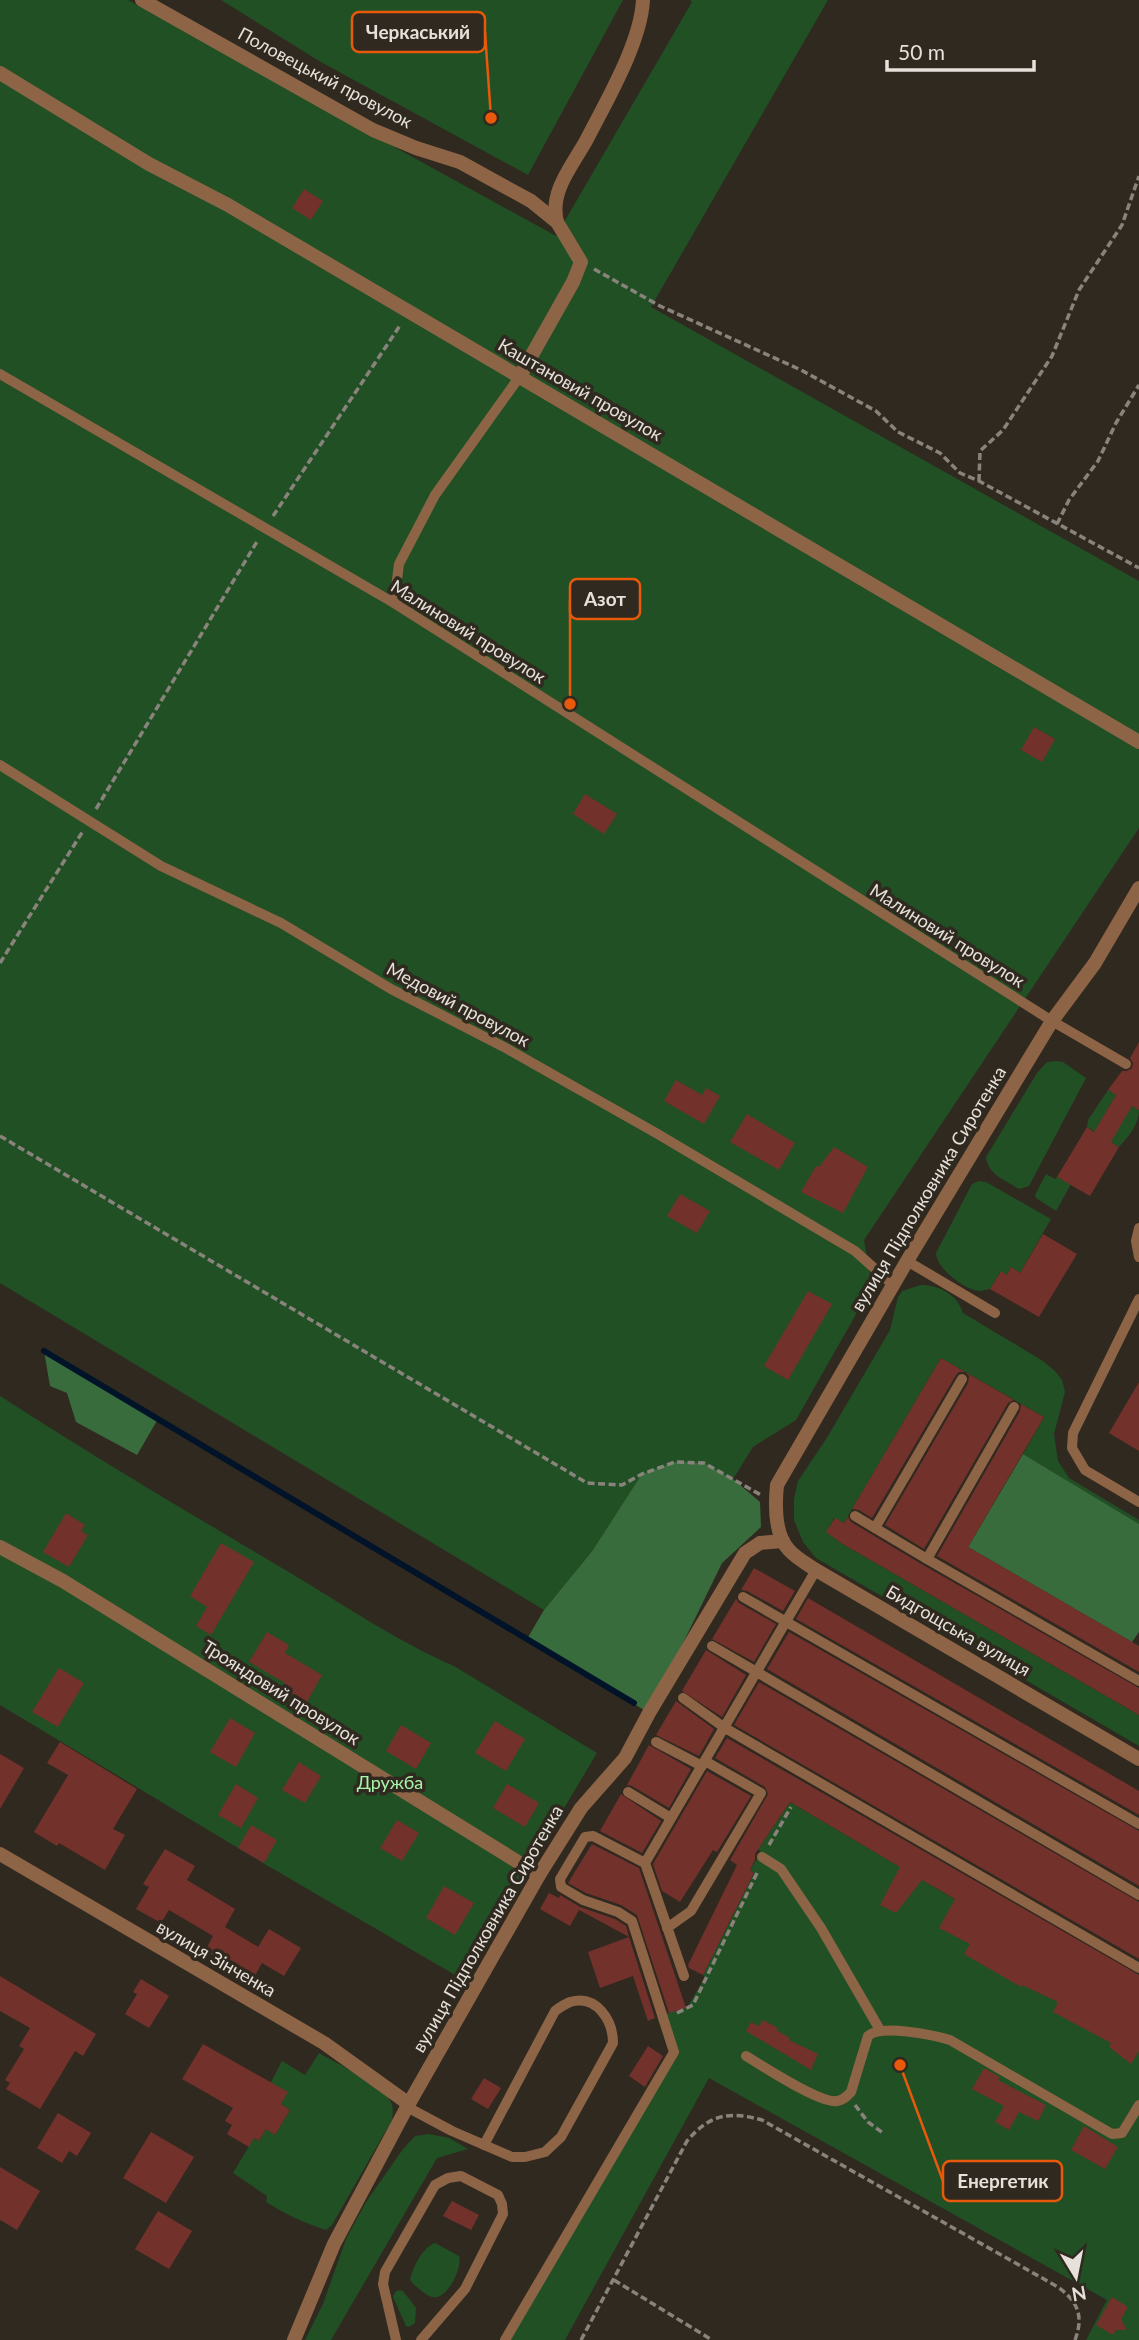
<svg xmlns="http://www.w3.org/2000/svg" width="1139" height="2340" viewBox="0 0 1139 2340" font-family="Lato,sans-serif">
<rect width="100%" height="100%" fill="#30291f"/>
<!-- green -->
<g fill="#205024">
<path d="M 0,0 L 128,0 L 556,236 L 692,2 L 690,0 L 828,0 L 651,307 L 1139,581 L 1139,828 L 864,1240 L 872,1286 L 796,1420 L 753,1447 L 733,1479 L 704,1463 L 593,1550 L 544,1610 L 0,1283 Z"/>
<path d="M 221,0 L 623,0 L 528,175 L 319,61 Z"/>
<path d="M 1056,1061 L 1063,1062 L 1086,1078 L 1029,1186 L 1019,1189 C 1005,1180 988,1175 986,1157 L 1037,1073 L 1047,1062 Z"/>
<path d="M 1108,1090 L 1116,1095 L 1106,1112 L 1132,1106 L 1139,1110 C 1139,1124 1129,1136 1119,1147 L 1087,1127 L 1088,1120 Z"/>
<path d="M 1046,1174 L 1055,1179 L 1057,1177 L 1071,1184 L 1056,1211 L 1036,1198 L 1035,1195 Z"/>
<path d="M 979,1181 L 986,1182 L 1051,1219 L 1020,1273 L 1011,1267 L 1007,1275 L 1001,1271 L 990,1289 C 988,1289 982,1291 979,1291 C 965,1290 936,1268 936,1253 L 972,1184 Z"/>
<path d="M 921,1285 C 939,1285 958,1295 963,1313 L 1043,1361 L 1056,1372 L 1062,1380 L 1065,1392 L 1054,1434 L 1058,1461 L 1069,1478 L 1139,1520 L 1139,1524 L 1023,1454 L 1044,1417 L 941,1358 L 844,1523 L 834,1518 L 827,1532 L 841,1543 L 1139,1715 L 1139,1746 L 816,1558 L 803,1542 L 794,1520 L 794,1499 L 798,1481 L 828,1436 L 890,1330 L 898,1297 L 902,1291 Z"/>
<path d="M 0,1396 C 94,1457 191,1514 287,1571 C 341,1603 396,1641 454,1666 L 597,1753 L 462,1979 L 268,1866 L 0,1705 Z"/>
<path d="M 790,1802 L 1139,2008 L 1139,2340 L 1086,2340 L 1107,2300 L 709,2078 L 565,2340 L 502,2340 L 669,2052 L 657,2017 L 688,2006 L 705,1977 L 703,1975 L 754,1873 L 750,1870 L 761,1852 L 758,1849 Z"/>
<path d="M 319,2053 C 336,2063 379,2084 389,2099 C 394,2105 393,2113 392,2120 L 332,2225 L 326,2230 C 304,2223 285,2214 266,2202 L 267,2196 L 233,2173 L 254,2138 L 259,2141 L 266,2129 L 275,2135 L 290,2110 L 281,2104 L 271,2082 L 282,2061 L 305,2075 Z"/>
<path d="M 429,2134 L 449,2138 L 468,2149 L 437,2158 L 331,2340 L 305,2340 L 323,2304 L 346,2239 L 366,2202 L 403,2149 L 415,2136 Z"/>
<path d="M 435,2243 L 459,2256 C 463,2267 447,2301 432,2297 C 425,2295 415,2286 410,2280 C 412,2268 423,2247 435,2243 Z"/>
<path d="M 399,2290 L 403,2291 L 416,2308 L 415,2323 L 409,2327 L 406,2326 L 393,2297 L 395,2292 Z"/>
</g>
<!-- forest -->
<g fill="#396c3d">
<path d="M 44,1351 L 158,1419 L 137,1455 L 76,1422 L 67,1393 L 50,1386 Z"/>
<path d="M 1023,1454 L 1139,1524 L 1139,1632 L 1132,1642 L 968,1547 Z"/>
<path d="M 675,1462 L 704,1463 L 733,1479 L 760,1502 L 761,1527 L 722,1563 L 649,1713 L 527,1639 L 544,1610 L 593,1550 L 642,1474 Z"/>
</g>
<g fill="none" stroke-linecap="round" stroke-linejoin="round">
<!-- stream -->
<path stroke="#001329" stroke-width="6" d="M 44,1351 L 634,1703"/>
</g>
<!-- building -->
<g fill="#72312b">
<path d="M 304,189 L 323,201 L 311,220 L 292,208 Z"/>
<path d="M 1034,727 L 1055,739 L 1042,762 L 1021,750 Z"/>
<path d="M 585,794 L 617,814 L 604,834 L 573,814 Z"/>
<path d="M 1139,1042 L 1139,1110 L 1132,1106 L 1111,1142 L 1119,1147 L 1090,1196 L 1057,1177 L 1087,1127 L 1094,1132 L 1116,1095 L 1108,1090 L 1122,1071 L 1127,1071 L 1132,1068 L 1133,1063 L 1130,1058 Z"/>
<path d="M 676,1080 L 702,1095 L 706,1088 L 720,1096 L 704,1124 L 664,1101 Z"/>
<path d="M 747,1114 L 795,1143 L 779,1170 L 730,1142 Z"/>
<path d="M 834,1147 L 868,1167 L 843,1213 L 801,1192 L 816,1166 L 819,1167 Z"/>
<path d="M 680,1194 L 710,1211 L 697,1233 L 667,1216 Z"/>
<path d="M 1043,1234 L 1077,1254 L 1039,1317 L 990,1289 L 1001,1271 L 1007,1275 L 1011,1267 L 1020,1273 Z"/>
<path d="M 808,1291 L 832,1304 L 788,1380 L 764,1366 Z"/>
<path d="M 941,1358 L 1014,1400 L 1008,1403 L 924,1549 L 885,1525 L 968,1383 L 969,1376 L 965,1372 L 959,1372 L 956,1375 L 872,1518 L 859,1510 L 852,1509 Z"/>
<path d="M 1139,1382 L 1139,1451 L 1109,1433 Z"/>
<path d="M 1021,1404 L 1044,1417 L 968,1547 L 1139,1646 L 1139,1672 L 937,1556 L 1020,1411 Z"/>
<path d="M 66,1513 L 85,1525 L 81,1531 L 88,1535 L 69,1567 L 43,1552 Z"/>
<path d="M 848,1517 L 851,1522 L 923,1565 L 1139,1688 L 1139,1715 L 841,1543 L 826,1532 L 835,1518 L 844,1523 Z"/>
<path d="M 221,1543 L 254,1562 L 211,1635 L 196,1626 L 207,1607 L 190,1596 Z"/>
<path d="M 754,1568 L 795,1591 L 783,1611 L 747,1591 L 741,1590 Z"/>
<path d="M 808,1598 L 1139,1791 L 1139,1815 L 796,1619 Z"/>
<path d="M 736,1599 L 739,1603 L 776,1624 L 754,1662 L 712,1639 Z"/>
<path d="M 267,1632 L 289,1645 L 285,1653 L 322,1675 L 307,1702 L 282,1688 L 285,1683 L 249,1662 Z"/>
<path d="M 789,1632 L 1139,1831 L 1139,1886 L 767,1669 Z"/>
<path d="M 706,1650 L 746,1675 L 722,1717 L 682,1691 Z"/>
<path d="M 59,1668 L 84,1683 L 58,1727 L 32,1712 Z"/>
<path d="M 759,1682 L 1139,1902 L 1139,1959 L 734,1725 Z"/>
<path d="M 676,1701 L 714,1729 L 699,1756 L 656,1735 Z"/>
<path d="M 230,1718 L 255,1733 L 236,1767 L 210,1752 Z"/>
<path d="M 495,1721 L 525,1739 L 506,1771 L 475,1753 Z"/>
<path d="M 401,1725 L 431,1743 L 416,1769 L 386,1751 Z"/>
<path d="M 727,1738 L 1139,1975 L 1139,2051 L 1131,2064 L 1109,2047 L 1111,2043 L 1053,2012 L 1058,2002 L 1022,1985 L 1021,1987 L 964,1954 L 970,1944 L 939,1928 L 955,1899 L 922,1880 L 896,1913 L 880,1905 L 900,1867 L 790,1802 L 755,1854 L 755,1860 L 750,1870 L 754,1873 L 703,1975 L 689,1968 L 688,1965 L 737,1865 L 730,1860 L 768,1794 L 765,1787 L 715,1758 Z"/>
<path d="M 60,1742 L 137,1789 L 113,1829 L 125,1835 L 105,1870 L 59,1843 L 57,1846 L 34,1832 L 68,1775 L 47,1763 Z"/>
<path d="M 649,1745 L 691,1769 L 669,1808 L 632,1786 L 627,1785 Z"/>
<path d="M 0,1754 L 24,1768 L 0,1809 Z"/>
<path d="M 299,1762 L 321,1776 L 305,1803 L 282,1790 Z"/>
<path d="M 707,1771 L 751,1796 L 717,1852 L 713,1850 L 680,1902 L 662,1891 L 653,1864 Z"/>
<path d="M 236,1784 L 258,1798 L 241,1828 L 218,1815 Z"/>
<path d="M 507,1784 L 539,1803 L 525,1827 L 493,1808 Z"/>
<path d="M 621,1794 L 661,1821 L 642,1853 L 600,1831 Z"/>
<path d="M 397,1820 L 419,1833 L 402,1861 L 380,1848 Z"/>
<path d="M 251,1825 L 277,1840 L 264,1863 L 238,1848 Z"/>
<path d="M 592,1844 L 639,1868 L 686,2008 L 669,2013 L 637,1915 L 621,1905 L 586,1893 L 568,1883 Z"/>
<path d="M 165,1849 L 195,1866 L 187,1880 L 235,1909 L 225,1927 L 258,1947 L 269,1929 L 301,1948 L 284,1976 L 262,1963 L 253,1979 L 205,1951 L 213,1936 L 169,1910 L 161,1923 L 136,1909 L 149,1887 L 143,1884 Z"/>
<path d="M 444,1886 L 474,1903 L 455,1935 L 426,1918 Z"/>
<path d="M 549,1893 L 559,1898 L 560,1895 L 580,1907 L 615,1919 L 626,1926 L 629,1937 L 579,1910 L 570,1926 L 540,1909 Z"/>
<path d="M 629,1937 L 655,2018 L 648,2021 L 633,1976 L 600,1988 L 588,1952 Z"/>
<path d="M 0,1976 L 96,2034 L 83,2056 L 75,2051 L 40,2109 L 6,2089 L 10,2083 L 5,2080 L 24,2049 L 19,2046 L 30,2028 L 0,2011 Z"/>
<path d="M 141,1979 L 169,1996 L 149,2028 L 125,2014 L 137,1994 L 133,1992 Z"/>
<path d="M 763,2020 L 778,2028 L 776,2030 L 790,2038 L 789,2040 L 818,2054 L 811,2070 L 746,2031 L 751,2022 L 759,2026 Z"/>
<path d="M 203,2044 L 288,2092 L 281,2104 L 290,2110 L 275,2135 L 266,2129 L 259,2141 L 254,2138 L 249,2147 L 227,2134 L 232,2125 L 225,2121 L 233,2108 L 182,2079 Z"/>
<path d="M 648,2046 L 663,2056 L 645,2087 L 629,2076 Z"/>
<path d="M 984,2068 L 1000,2077 L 998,2080 L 1046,2105 L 1038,2121 L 1019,2112 L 1009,2130 L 995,2122 L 1004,2106 L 972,2089 Z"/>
<path d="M 484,2078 L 501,2088 L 488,2109 L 471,2099 Z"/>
<path d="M 58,2113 L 91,2133 L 77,2156 L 69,2151 L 62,2163 L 37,2148 Z"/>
<path d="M 1084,2126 L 1118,2147 L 1105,2169 L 1071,2150 Z"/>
<path d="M 151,2132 L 194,2157 L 166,2203 L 123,2178 Z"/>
<path d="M 0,2167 L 40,2191 L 17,2230 L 0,2220 Z"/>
<path d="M 452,2201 L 479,2215 L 471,2230 L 443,2216 Z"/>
<path d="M 158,2211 L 192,2231 L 169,2269 L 135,2249 Z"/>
<path d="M 1112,2297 L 1128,2307 L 1121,2319 L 1127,2330 L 1116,2330 L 1113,2335 L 1096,2325 Z"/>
</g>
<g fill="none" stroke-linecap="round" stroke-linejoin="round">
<!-- path -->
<g stroke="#89837b" stroke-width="3.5" stroke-dasharray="7 3.5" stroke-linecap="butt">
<path d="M 594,269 L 660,306 L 801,370 L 876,411 L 898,432 L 940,453 L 960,473 L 979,481 L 1139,568"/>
<path d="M 979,481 L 980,451 L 1003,430 L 1052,356 L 1079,290 L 1122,225 L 1139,176"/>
<path d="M 273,516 L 401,324"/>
<path d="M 1057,524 L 1069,500 L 1098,461 L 1116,423 L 1139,385"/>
<path d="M 96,809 L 258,540"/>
<path d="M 0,963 L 83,831"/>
<path d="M 0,1136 L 587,1483 L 622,1485 L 642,1474 L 675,1462 L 704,1463 L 761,1495"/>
<path d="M 769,1845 L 791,1807"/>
<path d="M 677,2013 L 693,2005 L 758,1871"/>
<path d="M 855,2105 L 868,2122 L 883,2133"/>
<path d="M 614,2280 L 712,2340"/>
<path d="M 581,2340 L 687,2141 C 710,2114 729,2111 762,2120 L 1058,2287 C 1078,2302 1084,2316 1075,2340"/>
</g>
<!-- lane -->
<g stroke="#8e6447" stroke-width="10">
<path d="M 0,374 L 394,603 L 1052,1021 L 1126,1064"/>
<path d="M 394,603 L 399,564 L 435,495 L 520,376"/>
<path d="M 0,765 L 161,866 L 281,923 L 391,989 L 504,1047 L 656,1133 L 855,1251 L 893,1285"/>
<path d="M 1139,1228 L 1136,1241 L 1139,1257"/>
<path d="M 907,1261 L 995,1313"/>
<path d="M 1139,1299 L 1073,1433 L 1072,1448 L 1085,1470 L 1139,1502"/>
<path d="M 962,1379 L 875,1528 L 927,1559 L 1014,1407"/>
<path d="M 855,1516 L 875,1528"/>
<path d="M 927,1559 L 1139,1681"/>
<path d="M 743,1597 L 1139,1824"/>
<path d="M 712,1646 L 1139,1895"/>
<path d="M 683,1698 L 725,1728 L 1139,1968"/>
<path d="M 656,1742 L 702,1766"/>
<path d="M 628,1792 L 671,1818"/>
<path d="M 762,1857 L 781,1869 L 821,1928 L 880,2030"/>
<path d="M 667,1928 L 691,1911 L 761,1793 L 705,1761"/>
<path d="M 684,1976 L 645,1863 L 816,1570"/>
<path d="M 746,2056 C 763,2066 820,2104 837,2101 C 844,2100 847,2096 851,2092 L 868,2036 C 881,2024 933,2035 950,2040 L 1112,2134 L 1122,2133 L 1139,2105"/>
<path d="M 407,2107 L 452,2131 L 512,2157 L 525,2157 L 545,2152 L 561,2137 L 613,2043 C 613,2021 597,1994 570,2002 C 565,2004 559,2008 555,2011 L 484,2145"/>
<path d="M 396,2340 L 383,2284 L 385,2272 L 435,2185 L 448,2178 L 461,2176 L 498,2195 L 502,2204 L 503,2214 L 465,2289 L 421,2340"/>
<path d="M 505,2340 L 674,2052 L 632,1921 L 618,1912 L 583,1900 L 561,1887 L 560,1879 L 585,1837 L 593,1836 L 645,1863"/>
</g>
<!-- street -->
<g stroke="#8e6447" stroke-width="14">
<path d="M 142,0 L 373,130 L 416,148 L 460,162 L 531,201 L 557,222 L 581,262 L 573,282 L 520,376"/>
<path d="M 0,73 L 149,164 L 228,205 L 1139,742"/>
<path d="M 557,222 C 549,191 573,165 587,139 C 607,100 641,42 643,0"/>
<path d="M 1139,888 L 1095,963 L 1052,1021 L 907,1261 L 777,1485 C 775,1505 774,1534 789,1550 C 796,1558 807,1564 816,1570 L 1139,1759"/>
<path d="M 0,1547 L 63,1581 L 539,1875"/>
<path d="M 0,1854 L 324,2043 L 409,2104"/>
<path d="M 294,2340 L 334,2244 L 407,2107 L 539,1875 L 581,1808 L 625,1758 L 649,1713 L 745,1553 L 760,1543 L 783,1541"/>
</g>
</g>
<g text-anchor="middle" stroke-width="7" stroke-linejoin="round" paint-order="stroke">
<!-- street labels -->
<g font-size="18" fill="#e6e1db" stroke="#30291f">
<text transform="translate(325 78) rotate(28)" y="6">Половецький провулок</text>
<text transform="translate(580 390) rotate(30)" y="6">Каштановий провулок</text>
<text transform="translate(468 632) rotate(32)" y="6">Малиновий провулок</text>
<text transform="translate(947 936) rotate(32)" y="6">Малиновий провулок</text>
<text transform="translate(458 1005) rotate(28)" y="6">Медовий провулок</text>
<text transform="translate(929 1189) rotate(-59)" y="6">вулиця Підполковника Сиротенка</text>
<text transform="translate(958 1631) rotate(30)" y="6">Бидгощська вулиця</text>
<text transform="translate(281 1693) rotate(32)" y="6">Трояндовий провулок</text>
<text transform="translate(488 1929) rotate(-60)" y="6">вулиця Підполковника Сиротенка</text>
<text transform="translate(216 1959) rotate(30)" y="6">вулиця Зінченка</text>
</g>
<!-- park labels -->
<g font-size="18" fill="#a9f5ac" stroke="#30291f">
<text x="390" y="1789">Дружба</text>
</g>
</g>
<!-- callouts -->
<path fill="none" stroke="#e8590c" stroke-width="2.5" d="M491 118L485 32M570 704L570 599M900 2065L943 2181"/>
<g fill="#e8590c" stroke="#30291f" stroke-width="2.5">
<circle cx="491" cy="118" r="7"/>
<circle cx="570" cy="704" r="7"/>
<circle cx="900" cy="2065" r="7"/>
</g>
<g fill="#30291f" stroke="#e8590c" stroke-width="2.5">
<rect x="352" y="12" width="133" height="40" rx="7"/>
<rect x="570" y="579" width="70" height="40" rx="7"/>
<rect x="943" y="2161" width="119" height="40" rx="7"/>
</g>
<g font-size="19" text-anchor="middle" font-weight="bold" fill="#e6e1db">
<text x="418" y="39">Черкаський</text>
<text x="605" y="606">Азот</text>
<text x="1003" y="2188">Енергетик</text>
</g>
<!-- north arrow -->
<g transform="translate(1076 2277) rotate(170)" stroke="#30291f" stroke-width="5" paint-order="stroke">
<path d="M0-5L12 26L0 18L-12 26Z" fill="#e6e1db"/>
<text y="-10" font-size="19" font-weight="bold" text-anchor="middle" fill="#e6e1db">N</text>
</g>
<!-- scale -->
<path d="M887 60v10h147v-10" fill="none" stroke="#e6e1db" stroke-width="3.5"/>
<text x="898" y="60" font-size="21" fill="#e6e1db" stroke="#30291f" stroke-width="5" paint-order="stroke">50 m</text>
</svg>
